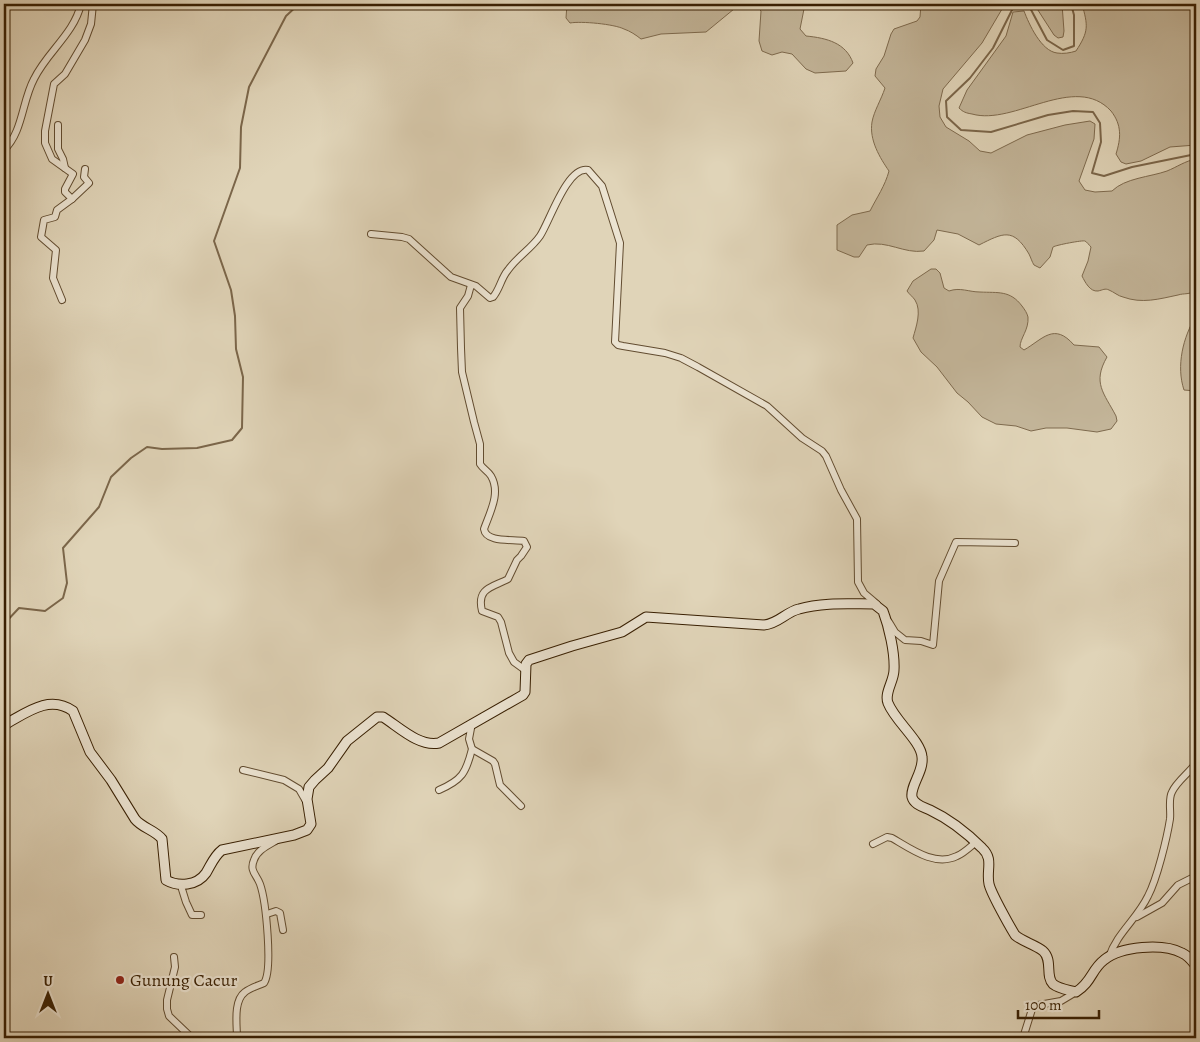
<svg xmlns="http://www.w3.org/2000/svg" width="1200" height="1042" viewBox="0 0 1200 1042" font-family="Alegreya,serif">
<rect width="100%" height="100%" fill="#e0d4b8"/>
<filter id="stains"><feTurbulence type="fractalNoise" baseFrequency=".004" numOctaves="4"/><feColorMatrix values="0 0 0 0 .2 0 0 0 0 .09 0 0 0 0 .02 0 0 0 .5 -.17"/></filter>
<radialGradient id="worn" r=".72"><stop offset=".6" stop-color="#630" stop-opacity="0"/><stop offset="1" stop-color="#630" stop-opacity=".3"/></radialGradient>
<!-- green -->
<g fill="#c3b599" stroke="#7e6a4e">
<path d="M 567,4 L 753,4 L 734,9 L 706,32 L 661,34 L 641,39 C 636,35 630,31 624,29 C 614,24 581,21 570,23 L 566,18 Z"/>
<path d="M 755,4 L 802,4 L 804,9 L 800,29 L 806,36 C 827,38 846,43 853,63 L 846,71 L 815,73 L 806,69 L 792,54 L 782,52 L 772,55 L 762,51 L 759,41 L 761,11 Z"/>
<path d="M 921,4 L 1005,4 L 982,43 L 943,89 L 939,106 L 940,117 L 946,127 L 969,141 L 980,151 L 991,153 L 1027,135 L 1065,125 L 1090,121 L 1095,124 L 1094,139 L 1079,181 L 1085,190 L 1095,192 L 1112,191 C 1125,178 1150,177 1167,171 C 1177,167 1185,161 1196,159 L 1196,290 C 1190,295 1184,293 1178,295 C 1159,299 1142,304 1123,297 C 1118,296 1114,292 1109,290 C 1105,288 1103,290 1098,291 C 1090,292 1085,282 1082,276 L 1088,261 L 1091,247 C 1089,245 1087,242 1085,241 C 1083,240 1056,245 1053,247 L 1050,257 L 1040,268 L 1034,265 C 1032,262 1031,258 1029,254 C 1013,227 1003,233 979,245 L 958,234 L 937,230 L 934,240 L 924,251 C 904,254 887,240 867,245 L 859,257 L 854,257 L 837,250 L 837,225 L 852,215 L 870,211 C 877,197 885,186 889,171 C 880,158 869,140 872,122 C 874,111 881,100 885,88 L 875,76 L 876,69 L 884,56 L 891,34 L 894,29 L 917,21 L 920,17 Z"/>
<path d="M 1034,4 L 1062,4 L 1064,31 L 1063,37 L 1058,38 L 1054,35 Z"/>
<path d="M 1082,4 L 1196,4 L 1196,145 L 1170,147 L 1141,161 L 1126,164 L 1121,162 L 1116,154 C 1121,138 1122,125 1111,111 C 1075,72 1014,126 972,114 C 966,113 963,112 959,108 L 967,90 L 1006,36 L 1013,12 L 1024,11 C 1029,24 1041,51 1057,53 C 1063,54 1070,53 1076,51 C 1089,31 1088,26 1082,4 Z"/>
<path d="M 931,269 L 936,269 L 940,273 L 944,288 L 949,291 C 960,287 969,292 980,292 C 998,293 1010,290 1022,306 C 1025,310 1027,313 1028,317 C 1029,330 1020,338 1020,347 L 1024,350 C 1043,339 1054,322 1074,345 L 1099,347 L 1107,357 C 1092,383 1104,393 1116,416 L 1117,421 L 1111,429 L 1097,432 L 1067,428 L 1046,428 L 1031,431 L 1016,426 L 996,424 L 982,417 L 968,402 L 957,393 L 937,367 L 921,352 L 913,338 C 916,327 922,311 915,300 C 913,297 909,294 907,291 L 913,281 Z"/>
<path d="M 1196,316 L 1196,391 L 1184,390 C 1176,366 1183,337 1196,316 Z"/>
</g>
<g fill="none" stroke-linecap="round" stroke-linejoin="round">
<!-- stream -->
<g stroke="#7b664a" stroke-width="2">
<path d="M 1071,4 L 1074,15 L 1074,46 L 1063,50 L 1047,40 L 1028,4 L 1014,6 L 993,48 L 970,78 L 946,101 L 947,117 L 961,130 L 991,132 L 1048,115 L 1073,111 L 1093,112 L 1100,123 L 1101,142 L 1092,173 L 1104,176 L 1132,167 L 1196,154"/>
<path d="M 4,624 L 19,608 L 45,611 L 63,598 L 67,583 L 63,548 L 99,507 L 111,477 L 131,458 L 147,447 L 162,449 L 197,448 L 232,440 L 242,428 L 243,377 L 236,349 L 235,316 L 231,290 L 214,241 L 240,168 L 241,127 L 249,87 L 286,16 L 299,4"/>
</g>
<defs>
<g id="street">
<path d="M 58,125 L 58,149 L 63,159 L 65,168"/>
<path d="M 4,150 C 23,132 22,101 34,79 C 47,52 74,34 81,4"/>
<path d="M 72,199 L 89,183 L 84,177 L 85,169"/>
<path d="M 371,234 L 402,237 L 409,239 L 451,277 L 476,286 L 490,298 L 493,297 C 500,289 501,278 508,270 C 517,257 531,249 540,236 C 550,221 567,166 588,170 L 602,186 L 620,243 L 615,342 L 618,345 L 623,346 L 665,353 L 681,358 L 698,367 L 767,406 L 802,438 L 822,451 L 826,456 L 841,490 L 857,519 L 858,582 L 864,593 L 877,604"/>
<path d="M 471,285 L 468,296 L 460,308 L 461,348 L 462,372 L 474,422 L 480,444 L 480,464 C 483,469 488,471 491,476 C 501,493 490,512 484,529 C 486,543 513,539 524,541 L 527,547 L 521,556 L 517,560 L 508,579 C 494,587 476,587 482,611 L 498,617 L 501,622 L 509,653 L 514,662 L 525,670"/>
<path d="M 62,300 L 53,278 L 56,250 L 41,237 L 44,220 L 55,217 L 57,210 L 72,199 L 65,192 L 65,189 L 73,174 L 52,159 L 45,143 L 45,131 L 54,84 L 65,74 L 85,40 L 91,24 L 93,4"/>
<path d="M 889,622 L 895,632 L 905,640 L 921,641 L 933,645 L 939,581 L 956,542 L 1015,543"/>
<path d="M 472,723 L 469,739 L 472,749 L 493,761 L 495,764 L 500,785 L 521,806"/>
<path d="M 243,770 L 284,780 L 299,789 L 307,803"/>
<path d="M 439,790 C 462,780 466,773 472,749"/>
<path d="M 873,844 L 887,837 L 892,838 C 911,849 935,867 957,856 C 964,853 970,847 976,842"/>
<path d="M 181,886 L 186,902 L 192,915 L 201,915"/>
<path d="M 267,914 L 276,911 L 280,913 L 283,930"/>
<path d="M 1137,917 L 1162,903 L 1178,885 L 1196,876"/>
<path d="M 174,957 L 175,967 L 167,1000 L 167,1009 L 169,1016 L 192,1038"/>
<path d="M 1109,957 C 1117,933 1137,919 1148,896 C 1157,879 1167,838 1170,819 C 1171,811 1168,799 1172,792 C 1176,782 1190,772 1196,763"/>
<path d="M 237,1038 C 237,1025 233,1001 245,992 C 250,988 257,986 264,983 C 273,970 266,901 260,884 C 257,875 249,871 254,860 C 257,850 269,845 277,840"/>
<path d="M 1023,1038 L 1033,1006 L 1061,1001 L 1076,992"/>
</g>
<path id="secondary" d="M 4,725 C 26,713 49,694 73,711 L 90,752 L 111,780 L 135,819 C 142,828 155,830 162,839 L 166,880 C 178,887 197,886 206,873 C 211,865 214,856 222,850 L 294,835 L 307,830 L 311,824 L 307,799 L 309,787 L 315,780 L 328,768 L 347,741 L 377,717 L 383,717 C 399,727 419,747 439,743 L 523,695 L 525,692 L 526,664 L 529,660 L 572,646 L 622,632 L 646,617 L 764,625 C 778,624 786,612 799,609 C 822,602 850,604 874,604 L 883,611 C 889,627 895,653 894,670 C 894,681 884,693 888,703 C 895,721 921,741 922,757 C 924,771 910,786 912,797 C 914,805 924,807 930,810 C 949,819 968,834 982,848 C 994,859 986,870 989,884 C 991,893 1009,925 1015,935 C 1023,942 1034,944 1043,951 C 1053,960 1045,976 1053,984 C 1059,989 1069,990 1076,992 C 1092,982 1091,970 1104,960 C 1121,946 1163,943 1182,953 C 1189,956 1192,961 1196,966"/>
</defs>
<!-- street casing -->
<use href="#street" stroke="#624c30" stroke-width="8"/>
<!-- secondary casing -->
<use href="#secondary" stroke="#381f02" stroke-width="11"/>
<!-- street -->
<use href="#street" stroke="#ebe3d1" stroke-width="6"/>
<!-- secondary -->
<use href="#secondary" stroke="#ebe3d1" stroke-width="9"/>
</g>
<!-- markers -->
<circle fill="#8f2418" stroke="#ebe3d1" stroke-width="2" cx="120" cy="980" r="5"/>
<g text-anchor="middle" stroke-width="4.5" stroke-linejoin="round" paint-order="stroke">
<!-- poi labels -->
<g font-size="18" fill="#381f02" stroke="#ebe3d1" text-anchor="start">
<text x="130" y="986">Gunung Cacur</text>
</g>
</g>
<!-- margin -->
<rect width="1200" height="1042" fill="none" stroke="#e0d4b8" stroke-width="20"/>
<rect x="5" y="5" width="1190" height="1032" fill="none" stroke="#381f02" stroke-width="2.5"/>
<rect x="10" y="10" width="1180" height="1022" fill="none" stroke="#381f02"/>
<!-- north arrow -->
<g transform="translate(48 994)" stroke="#ebe3d1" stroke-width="4" paint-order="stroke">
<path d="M0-4L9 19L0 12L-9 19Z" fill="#381f02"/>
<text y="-8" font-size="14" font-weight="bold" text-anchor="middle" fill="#381f02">U</text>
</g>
<!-- scale -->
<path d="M1018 1010v8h81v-8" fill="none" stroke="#381f02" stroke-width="2.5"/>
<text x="1025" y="1010" font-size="15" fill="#381f02" stroke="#ebe3d1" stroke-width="4" paint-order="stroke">100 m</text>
<rect width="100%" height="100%" filter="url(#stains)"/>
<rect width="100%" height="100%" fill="url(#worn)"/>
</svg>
